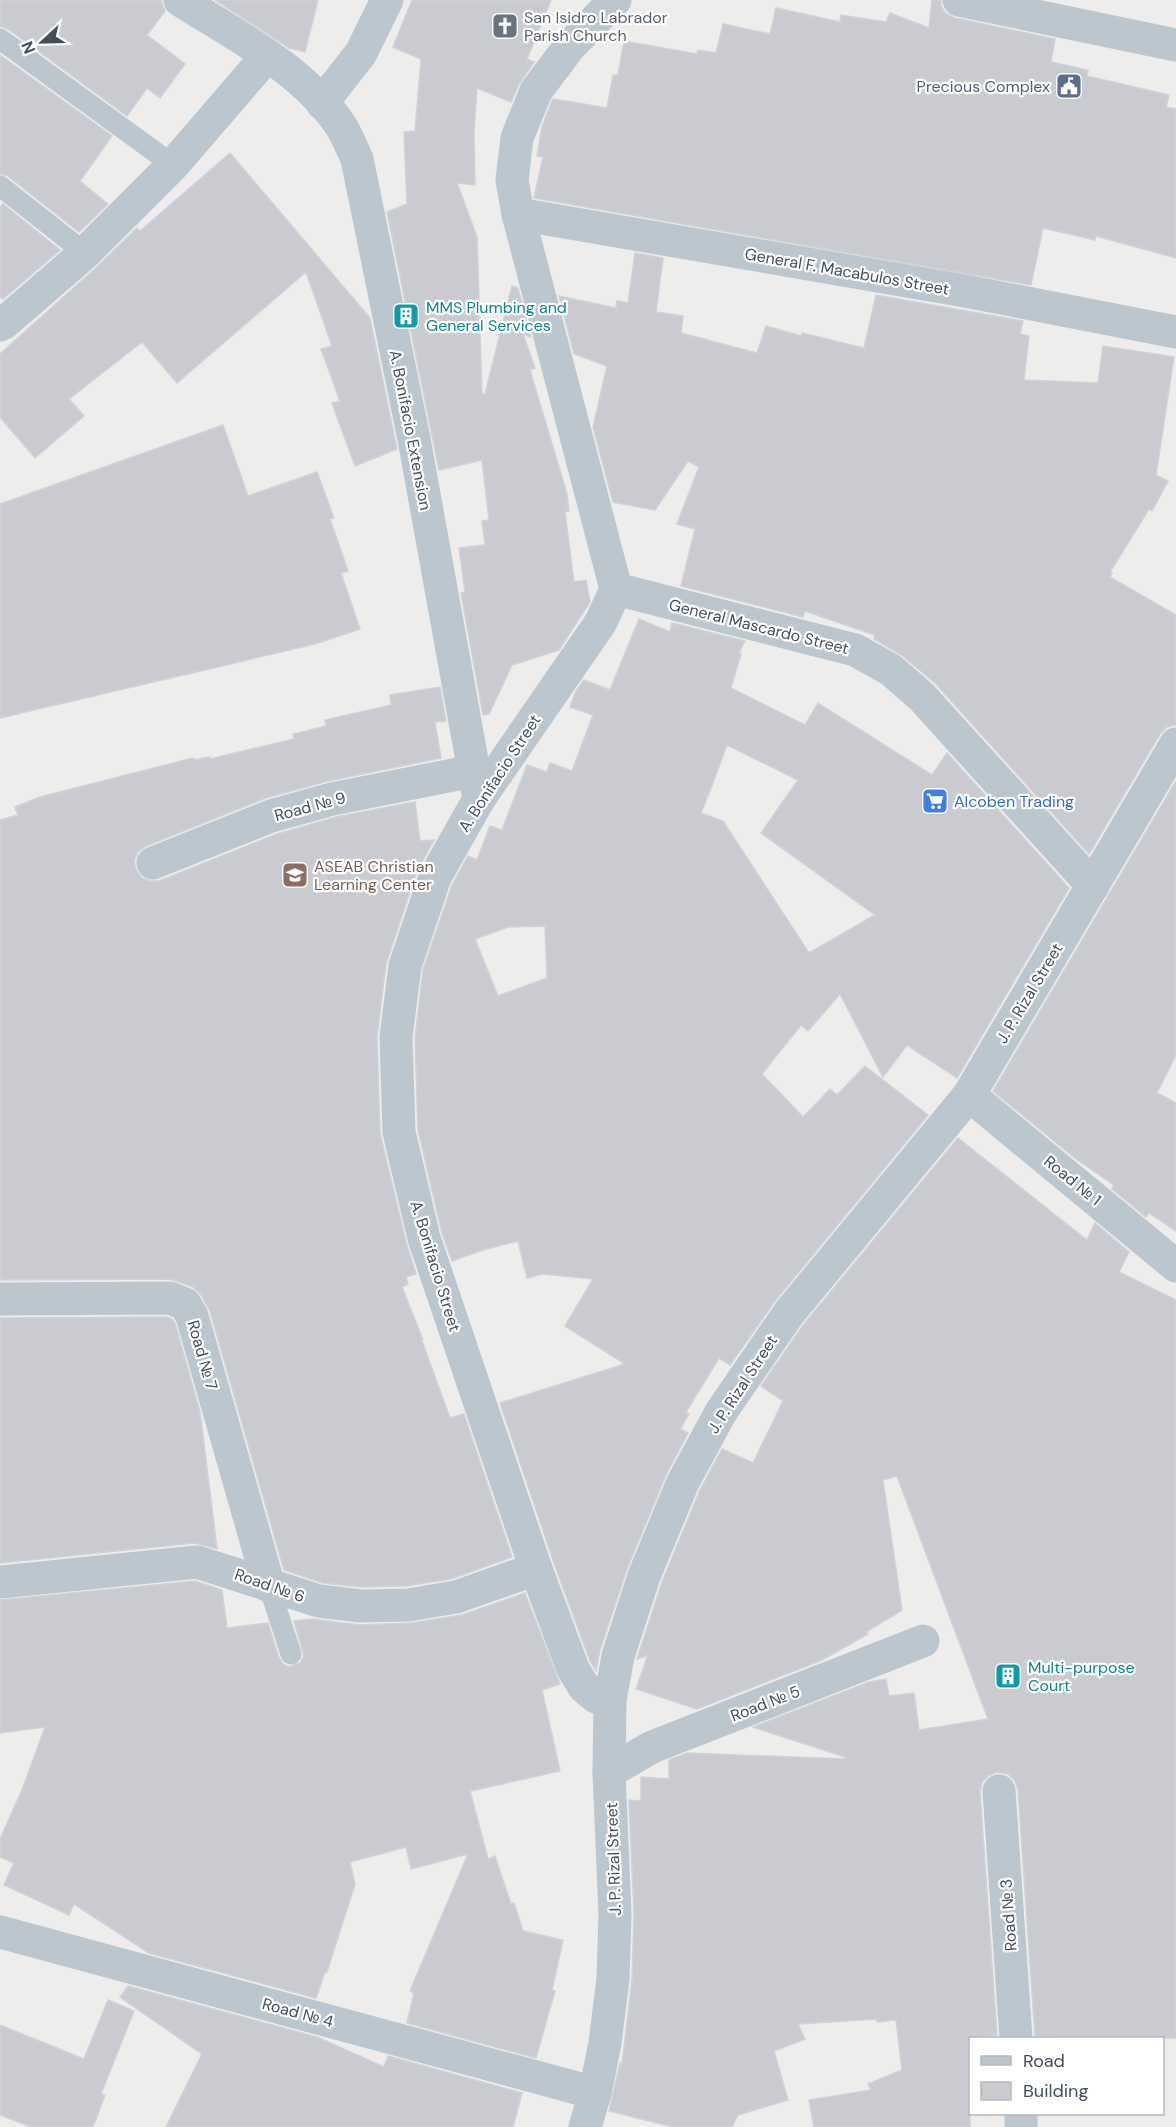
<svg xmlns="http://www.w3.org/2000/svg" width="1176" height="2127" viewBox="0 0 1176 2127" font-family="'DM Sans',sans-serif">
<rect width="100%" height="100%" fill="#efecec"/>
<!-- building -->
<g fill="#c9cbd1" stroke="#d0d2d8" stroke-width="1.5" fill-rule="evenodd">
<path d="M 0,0 L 161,0 L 165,11 L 147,35 L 185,64 L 160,98 L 147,88 L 127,116 L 8,29 L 0,26 Z"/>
<path d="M 215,0 L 318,0 L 305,52 L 289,48 Z"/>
<path d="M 412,0 L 551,0 L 527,59 L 534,62 L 519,84 L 511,102 L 477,88 L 474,131 L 475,185 L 457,183 L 477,237 L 482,394 L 485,394 L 512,286 L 518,288 L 531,337 L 523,334 L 535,368 L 530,370 L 567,494 L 569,511 L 565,512 L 574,582 L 586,580 L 590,602 L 559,650 L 512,665 L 489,714 L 483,715 L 461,593 L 465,592 L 459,548 L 485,545 L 482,521 L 489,520 L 482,460 L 439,470 L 387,212 L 407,204 L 404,132 L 415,131 L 421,59 L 393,47 Z"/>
<path d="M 932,0 L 941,0 L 941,6 L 946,14 L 955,18 L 1055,39 L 1051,62 L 1088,70 L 1087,76 L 1169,95 L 1166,107 L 1176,109 L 1176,258 L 1096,236 L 1095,240 L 1043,228 L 1031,285 L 534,198 L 543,157 L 537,156 L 542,127 L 552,100 L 554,99 L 607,108 L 613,75 L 618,75 L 624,41 L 697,54 L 698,50 L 716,53 L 723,24 L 770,34 L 776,8 L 840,22 L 841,15 L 886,22 L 890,13 L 929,28 Z"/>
<path d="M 0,55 L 112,136 L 80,181 L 108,204 L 79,232 L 8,176 L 0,174 Z"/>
<path d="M 230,153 L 370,318 L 397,449 L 355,466 L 332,403 L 340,401 L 321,349 L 332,346 L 306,272 L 177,383 L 142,342 L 69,399 L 84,416 L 35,458 L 0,417 L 0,354 L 98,266 L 137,228 L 140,231 Z"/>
<path d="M 3,204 L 60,250 L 3,299 L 0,297 L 0,207 Z"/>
<path d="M 635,253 L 663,258 L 656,312 L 683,316 L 681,333 L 757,353 L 766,326 L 801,336 L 802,333 L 864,348 L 876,295 L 1023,321 L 1020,334 L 1029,336 L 1024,380 L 1098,383 L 1103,346 L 1174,357 L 1156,475 L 1168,481 L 1152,511 L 1149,509 L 1110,572 L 1112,573 L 1110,577 L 1176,615 L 1176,725 L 1167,727 L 1160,734 L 1089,854 L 936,684 L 903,656 L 874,639 L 875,635 L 805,611 L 803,617 L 681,586 L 695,529 L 677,524 L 699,467 L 688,461 L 655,510 L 613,502 L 593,427 L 607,366 L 574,354 L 559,296 L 616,308 L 617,301 L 628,303 Z"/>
<path d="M 223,425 L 248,496 L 317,472 L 334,518 L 330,519 L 348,571 L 341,573 L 360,629 L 315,644 L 0,718 L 0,504 Z"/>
<path d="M 639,619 L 670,632 L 672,623 L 745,641 L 739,653 L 741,654 L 731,688 L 805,725 L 818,703 L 932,775 L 947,753 L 1069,888 L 957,1078 L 907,1045 L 883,1077 L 840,994 L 808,1031 L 801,1025 L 762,1074 L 803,1117 L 830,1089 L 837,1095 L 865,1066 L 928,1115 L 775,1301 L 730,1365 L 719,1358 L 686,1412 L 689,1414 L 680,1429 L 688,1433 L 666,1475 L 627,1569 L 600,1650 L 596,1671 L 590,1661 L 554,1563 L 500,1403 L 625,1364 L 565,1326 L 593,1279 L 543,1274 L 527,1278 L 518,1241 L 483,1250 L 452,1261 L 442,1233 L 418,1130 L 415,1038 L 423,970 L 452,885 L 468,856 L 477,860 L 490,826 L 502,830 L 527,765 L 547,772 L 550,763 L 572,771 L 593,715 L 570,707 L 576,691 L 584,680 L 610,690 ZM 727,745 L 798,780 L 761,833 L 875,915 L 809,953 L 723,821 L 701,813 L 707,798 L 704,793 L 708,796 ZM 545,926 L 547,978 L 498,996 L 475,939 L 508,927 Z"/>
<path d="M 440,687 L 446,721 L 435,722 L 441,758 L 328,781 L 266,798 L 146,846 L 138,852 L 134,861 L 136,870 L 142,878 L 150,881 L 159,881 L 277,834 L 336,817 L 415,802 L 420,841 L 434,840 L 417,871 L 386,964 L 377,1037 L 380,1133 L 406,1242 L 416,1274 L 406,1277 L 408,1284 L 402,1287 L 423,1340 L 422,1341 L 450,1418 L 464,1414 L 512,1557 L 451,1579 L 406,1586 L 362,1587 L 323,1583 L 284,1570 L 210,1311 L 201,1295 L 193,1287 L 170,1279 L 0,1280 L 0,820 L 18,815 L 15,807 L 40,797 L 193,758 L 194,760 L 210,757 L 210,759 L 294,739 L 293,734 L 326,726 L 325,720 L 391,705 L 390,695 Z"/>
<path d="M 1176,781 L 1176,1055 L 1157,1093 L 1176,1103 L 1176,1231 L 1149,1213 L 1146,1217 L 1112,1189 L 1114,1185 L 1076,1159 L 993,1091 Z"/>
<path d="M 958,1138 L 1087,1240 L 1095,1223 L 1129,1252 L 1119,1272 L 1176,1300 L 1176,2038 L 1060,2038 L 1059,2036 L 1035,2036 L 1018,1790 L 1015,1781 L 1008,1774 L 997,1772 L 988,1776 L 982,1782 L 980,1792 L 997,2035 L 970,2038 L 970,2127 L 814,2127 L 809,2100 L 871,2090 L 868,2084 L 902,2070 L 896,2020 L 877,2022 L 877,2019 L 798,2024 L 805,2039 L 774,2051 L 788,2100 L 738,2115 L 732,2127 L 673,2127 L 609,2111 L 620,2063 L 622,2064 L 632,1980 L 634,1913 L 629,1800 L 641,1801 L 641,1777 L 669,1779 L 669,1760 L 687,1753 L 845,1759 L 845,1757 L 753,1727 L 869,1682 L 886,1679 L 889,1696 L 914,1693 L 919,1730 L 988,1719 L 897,1476 L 883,1480 L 902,1610 L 866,1632 L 868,1634 L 822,1660 L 697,1709 L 636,1689 L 648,1655 L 637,1659 L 662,1582 L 700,1490 L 722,1449 L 753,1463 L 783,1401 L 761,1386 L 804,1324 Z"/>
<path d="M 166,1317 L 172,1319 L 175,1323 L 200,1412 L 217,1549 L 195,1543 L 0,1563 L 0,1318 Z"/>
<path d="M 195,1581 L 222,1590 L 227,1628 L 268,1623 L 279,1658 L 283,1664 L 289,1667 L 300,1663 L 304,1656 L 294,1621 L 312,1619 L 359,1625 L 411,1623 L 462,1615 L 525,1593 L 560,1684 L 542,1690 L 560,1771 L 470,1791 L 488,1859 L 495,1856 L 511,1904 L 514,1903 L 523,1931 L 563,1940 L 552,1990 L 555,1991 L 536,2058 L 407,2023 L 414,1993 L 410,1991 L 468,1854 L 411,1869 L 406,1847 L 350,1862 L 355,1884 L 327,1972 L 325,1972 L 316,1998 L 149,1953 L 74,1904 L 69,1915 L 4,1885 L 14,1863 L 0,1857 L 0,1839 L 22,1790 L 45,1727 L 0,1733 L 0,1600 Z"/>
<path d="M 128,1986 L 317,2037 L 384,2067 L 388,2056 L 522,2093 L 513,2127 L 166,2127 L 202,2054 L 120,1997 Z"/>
<path d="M 108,2000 L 134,2011 L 101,2094 L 105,2095 L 93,2127 L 31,2127 L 0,2115 L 0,2025 L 84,2059 Z"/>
</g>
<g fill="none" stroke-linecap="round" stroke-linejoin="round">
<!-- service -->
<g stroke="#bcc6cf" stroke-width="21">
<path d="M 0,39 L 173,165"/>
<path d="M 0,186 L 85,253"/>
<path d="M 269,1586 L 291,1654"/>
</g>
<!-- minor -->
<g stroke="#bcc6cf" stroke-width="33">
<path d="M 180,0 C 236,36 303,69 341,126 C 347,136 352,148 357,159 L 414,439 L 479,799"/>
<path d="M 959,0 L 1176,45"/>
<path d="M 322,103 L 361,53 L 387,0"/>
<path d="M 518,214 L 965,291 L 1176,332"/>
<path d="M 0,325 L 4,323 L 85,253 L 173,165 L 267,56"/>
<path d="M 616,589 L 855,650 L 891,670 L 922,697 L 1093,886"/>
<path d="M 153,863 L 271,816 L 332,799 L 473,771"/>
<path d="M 969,1095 L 1176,1266"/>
<path d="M 0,1299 L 170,1298 L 185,1304 L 192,1316 L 269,1586"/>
<path d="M 0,1582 L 197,1562 L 319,1601 L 361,1606 L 408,1605 L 456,1597 L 536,1569"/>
<path d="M 610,1700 L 596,1697 L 584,1687 L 573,1669 L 536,1569 L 424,1238 L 399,1132 L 396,1037 L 405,966 L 435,877 L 479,799 L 601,622 L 616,589 L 518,214 L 512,180 L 517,138 L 536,91 L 570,46 L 615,0"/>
<path d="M 609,1772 L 652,1747 L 923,1641"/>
<path d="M 999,1791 L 1016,2038"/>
<path d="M 0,1932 L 595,2093"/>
<path d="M 1021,2114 L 1021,2127"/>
<path d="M 585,2127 L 595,2093 L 605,2043 L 613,1979 L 615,1914 L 609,1772 L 610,1700 L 618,1656 L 644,1576 L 683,1482 L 721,1412 L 789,1313 L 969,1095 L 1176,744"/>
</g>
</g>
<!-- icons -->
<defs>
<symbol id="church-square" viewBox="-11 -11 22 22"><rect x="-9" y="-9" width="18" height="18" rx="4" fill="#6b7280" stroke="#fff"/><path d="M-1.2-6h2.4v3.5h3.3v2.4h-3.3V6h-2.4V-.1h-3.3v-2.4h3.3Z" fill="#fff"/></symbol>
<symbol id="civic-square" viewBox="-11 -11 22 22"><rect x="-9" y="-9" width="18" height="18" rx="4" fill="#5c6f8a" stroke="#fff"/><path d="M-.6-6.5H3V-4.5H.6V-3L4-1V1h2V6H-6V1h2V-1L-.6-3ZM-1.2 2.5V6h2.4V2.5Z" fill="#fff"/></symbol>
<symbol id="building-square" viewBox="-11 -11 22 22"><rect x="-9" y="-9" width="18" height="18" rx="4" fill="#0f9aa8" stroke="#fff"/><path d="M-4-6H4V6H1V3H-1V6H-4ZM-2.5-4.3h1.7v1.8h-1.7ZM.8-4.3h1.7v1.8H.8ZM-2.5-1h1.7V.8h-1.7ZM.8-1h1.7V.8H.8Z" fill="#fff"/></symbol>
<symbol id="supermarket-square" viewBox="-11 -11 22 22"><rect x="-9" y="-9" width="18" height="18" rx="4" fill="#3f7fe0" stroke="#fff"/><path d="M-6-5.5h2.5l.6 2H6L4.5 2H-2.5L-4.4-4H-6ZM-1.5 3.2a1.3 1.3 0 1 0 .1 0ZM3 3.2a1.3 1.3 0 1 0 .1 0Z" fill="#fff"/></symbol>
<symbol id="school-square" viewBox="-11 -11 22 22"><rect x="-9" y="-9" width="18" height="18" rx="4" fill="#8d6e63" stroke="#fff"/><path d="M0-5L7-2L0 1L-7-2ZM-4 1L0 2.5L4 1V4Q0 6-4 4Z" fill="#fff"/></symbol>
</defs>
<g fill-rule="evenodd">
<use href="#church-square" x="490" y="11" width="30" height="30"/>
<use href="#civic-square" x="1054" y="71" width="30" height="30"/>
<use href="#building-square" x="391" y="301" width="30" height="30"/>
<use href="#supermarket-square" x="920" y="786" width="30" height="30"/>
<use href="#school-square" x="280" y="860" width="30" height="30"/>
<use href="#building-square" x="993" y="1661" width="30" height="30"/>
</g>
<g text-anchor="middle" stroke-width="4.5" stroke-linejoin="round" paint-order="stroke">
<!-- worship labels -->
<g font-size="16" fill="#5b616d" stroke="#fff" text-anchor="start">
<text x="524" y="23">San Isidro Labrador<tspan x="524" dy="18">Parish Church</tspan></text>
</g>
<!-- service labels -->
<g font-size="16" fill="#4e5e75" stroke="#fff" text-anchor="end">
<text x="1050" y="92">Precious Complex</text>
</g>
<!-- street labels -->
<g font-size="16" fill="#444e5a" stroke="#fff">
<text transform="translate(847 271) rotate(10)" y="6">General F. Macabulos Street</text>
<text transform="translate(411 430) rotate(79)" y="6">A. Bonifacio Extension</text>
<text transform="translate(759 626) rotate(14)" y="6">General Mascardo Street</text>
<text transform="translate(499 773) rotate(-57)" y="6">A. Bonifacio Street</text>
<text transform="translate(310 806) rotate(-15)" y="6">Road № 9</text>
<text transform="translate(1029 993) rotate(-59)" y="6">J. P. Rizal Street</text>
<text transform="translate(1073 1180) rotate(39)" y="6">Road № 1</text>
<text transform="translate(436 1266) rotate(73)" y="6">A. Bonifacio Street</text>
<text transform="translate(203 1355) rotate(74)" y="6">Road № 7</text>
<text transform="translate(742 1384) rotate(-57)" y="6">J. P. Rizal Street</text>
<text transform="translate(270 1585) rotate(19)" y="6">Road № 6</text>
<text transform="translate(765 1703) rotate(-21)" y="6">Road № 5</text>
<text transform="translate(613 1859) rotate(-92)" y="6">J. P. Rizal Street</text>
<text transform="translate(1008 1915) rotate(-94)" y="6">Road № 3</text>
<text transform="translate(298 2012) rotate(15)" y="6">Road № 4</text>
</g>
<!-- culture labels -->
<g font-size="16" fill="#0d838f" stroke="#fff" text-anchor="start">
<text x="426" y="313">MMS Plumbing and<tspan x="426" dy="18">General Services</tspan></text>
<text x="1028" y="1673">Multi-purpose<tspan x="1028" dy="18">Court</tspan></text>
</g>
<!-- shop labels -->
<g font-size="16" fill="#366cbe" stroke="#fff" text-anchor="start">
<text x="954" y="807">Alcoben Trading</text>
</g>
<!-- education labels -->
<g font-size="16" fill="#785e54" stroke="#fff" text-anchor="start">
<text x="314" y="872">ASEAB Christian<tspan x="314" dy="18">Learning Center</tspan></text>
</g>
</g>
<!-- legend -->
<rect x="969" y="2037" width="195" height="78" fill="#ffffff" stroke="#b4b8bd" stroke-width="1.5"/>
<rect x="981" y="2056" width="30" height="9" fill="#bcc6cf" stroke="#b4b8bd" stroke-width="1.5"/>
<text x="1023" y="2067" font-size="18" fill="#444e5a">Road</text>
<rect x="981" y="2082" width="30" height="18" fill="#c9cbd1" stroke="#b4b8bd" stroke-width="1.5"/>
<text x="1023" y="2097" font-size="18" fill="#444e5a">Building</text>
<!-- north arrow -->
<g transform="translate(42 42) rotate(248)" stroke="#ffffff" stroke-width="4.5" paint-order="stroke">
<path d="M0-4.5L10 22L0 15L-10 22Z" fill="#444e5a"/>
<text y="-9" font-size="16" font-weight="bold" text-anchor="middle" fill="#444e5a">N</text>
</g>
</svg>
